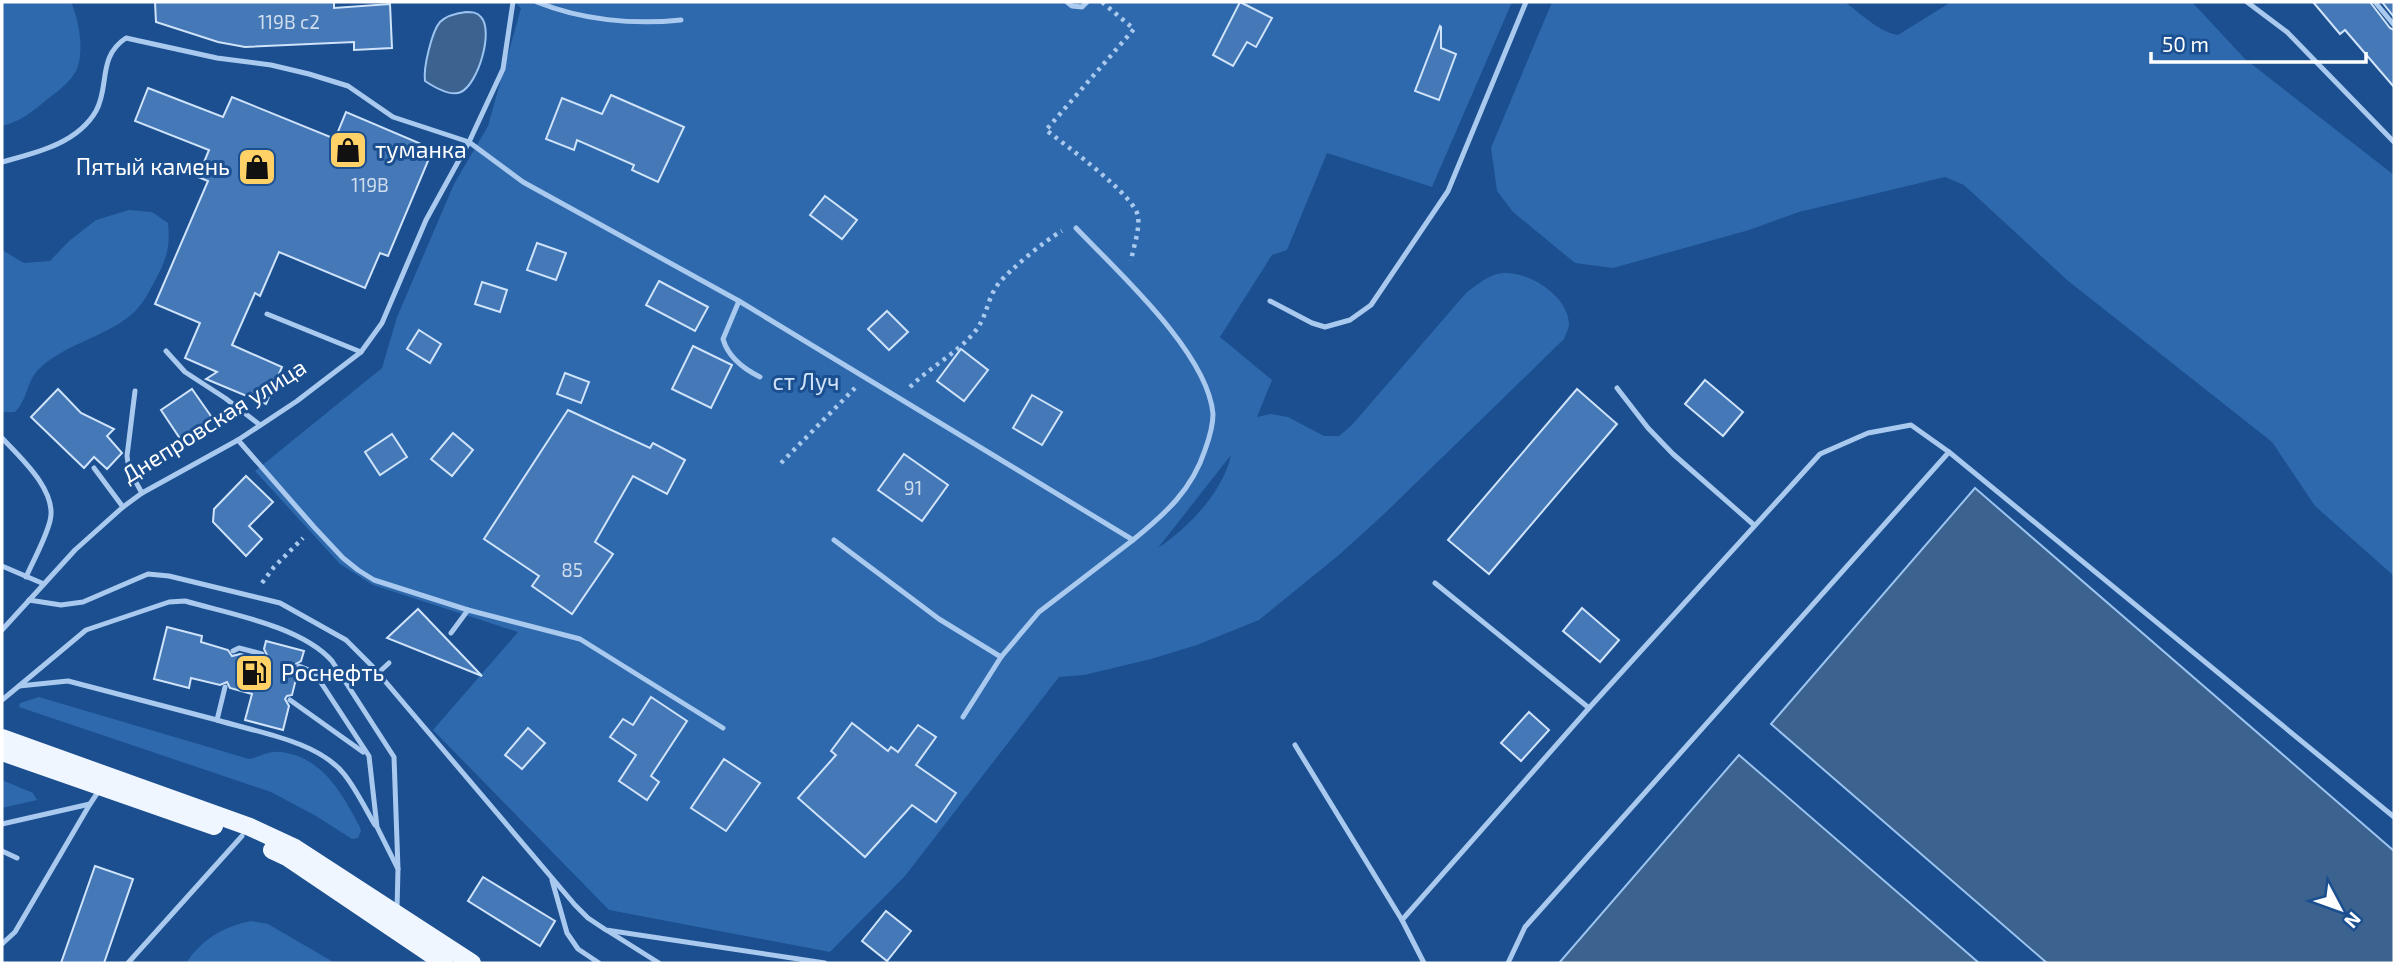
<svg xmlns="http://www.w3.org/2000/svg" width="2396" height="965" viewBox="0 0 2396 965" font-family="'Exo 2',sans-serif">
<rect width="100%" height="100%" fill="#1b4f8f"/>
<!-- green -->
<g fill="#2e69ad" fill-rule="evenodd">
<path d="M 2,2 L 71,2 C 79,20 85,53 76,71 C 69,84 55,93 44,102 C 31,113 19,122 2,126 Z"/>
<path d="M 515,2 L 1512,2 L 1432,187 L 1327,153 L 1287,250 L 1272,255 L 1220,337 L 1272,380 L 1257,417 L 1271,414 L 1288,417 L 1324,436 L 1339,436 L 1352,425 L 1466,293 C 1477,285 1490,273 1504,273 C 1530,272 1568,296 1569,324 C 1569,328 1566,334 1564,339 L 1383,515 L 1339,555 L 1259,620 L 1197,645 L 1151,659 L 1084,675 L 1059,677 L 905,876 L 830,952 L 609,910 L 433,730 L 518,632 L 373,585 L 340,564 L 255,471 L 382,368 L 397,317 L 454,184 L 488,126 L 521,8 ZM 1231,455 C 1223,492 1189,527 1158,548 Z"/>
<path d="M 1552,2 L 1845,2 C 1860,13 1879,32 1898,35 L 1951,2 L 2192,2 L 2245,59 L 2394,175 L 2394,576 L 2315,506 L 2272,442 L 2067,280 L 1964,185 L 1945,177 L 1799,212 L 1749,230 L 1613,268 L 1575,263 L 1513,212 L 1497,191 L 1491,148 Z"/>
<path d="M 129,210 L 152,212 L 168,223 C 170,245 168,255 158,275 C 151,288 143,305 131,315 C 103,338 64,344 38,370 C 26,383 28,399 15,412 L 2,412 L 2,250 L 24,263 L 50,261 L 69,241 L 96,220 Z"/>
<path d="M 39,697 L 249,759 C 258,757 271,750 281,752 C 322,757 341,792 359,825 L 361,831 L 358,838 L 352,839 L 316,816 L 271,792 L 19,707 L 20,703 Z"/>
<path d="M 2,780 L 33,793 L 37,800 L 2,808 Z"/>
<path d="M 251,921 L 268,924 L 335,963 L 186,963 C 202,939 223,927 251,921 Z"/>
</g>
<!-- water -->
<g fill="#3c6290" stroke="#9cc4f0" stroke-width="2">
<path d="M 466,12 C 472,12 477,12 481,17 C 494,31 478,84 461,92 C 450,97 434,87 425,81 C 423,68 432,31 440,22 C 447,15 458,13 466,12 Z"/>
<path d="M 1975,488 L 2394,851 L 2394,963 L 2047,963 L 1771,724 Z"/>
<path d="M 1739,755 L 1979,963 L 1559,963 Z"/>
</g>
<!-- building -->
<g fill="#4478b7" stroke="#cfe3fa" stroke-width="2">
<path d="M 155,2 L 334,2 L 334,8 L 390,4 L 392,48 L 354,50 L 354,42 L 245,47 L 218,42 L 156,22 Z"/>
<path d="M 1240,2 L 1272,18 L 1256,47 L 1247,42 L 1233,66 L 1213,55 Z"/>
<path d="M 2313,2 L 2370,2 L 2390,28 L 2394,30 L 2394,87 L 2345,30 L 2340,34 Z"/>
<path d="M 2382,2 L 2394,2 L 2394,17 Z"/>
<path d="M 1440,26 L 1441,27 L 1441,48 L 1456,54 L 1439,100 L 1415,91 Z"/>
<path d="M 148,88 L 223,117 L 232,97 L 335,139 L 346,112 L 433,149 L 388,256 L 380,253 L 365,288 L 279,252 L 260,296 L 255,293 L 232,345 L 282,367 L 266,404 L 206,379 L 217,372 L 185,358 L 200,323 L 155,304 L 208,181 L 198,177 L 209,150 L 135,121 Z"/>
<path d="M 611,95 L 684,127 L 658,182 L 632,170 L 634,165 L 577,140 L 574,150 L 546,139 L 562,98 L 602,114 Z"/>
<path d="M 825,196 L 857,220 L 842,239 L 810,215 Z"/>
<path d="M 537,243 L 566,253 L 556,280 L 527,270 Z"/>
<path d="M 659,281 L 708,307 L 695,331 L 646,305 Z"/>
<path d="M 482,282 L 507,290 L 500,312 L 475,304 Z"/>
<path d="M 887,311 L 908,332 L 889,350 L 868,329 Z"/>
<path d="M 419,330 L 441,344 L 430,363 L 407,349 Z"/>
<path d="M 693,346 L 732,365 L 711,408 L 672,389 Z"/>
<path d="M 961,349 L 988,370 L 964,401 L 937,381 Z"/>
<path d="M 565,373 L 589,382 L 581,403 L 557,394 Z"/>
<path d="M 1705,380 L 1743,412 L 1723,436 L 1685,404 Z"/>
<path d="M 58,389 L 81,413 L 114,429 L 107,436 L 122,453 L 107,469 L 94,457 L 84,468 L 31,417 Z"/>
<path d="M 192,389 L 213,419 L 181,440 L 161,410 Z"/>
<path d="M 1577,389 L 1617,424 L 1489,574 L 1448,540 Z"/>
<path d="M 1032,395 L 1062,412 L 1042,445 L 1013,428 Z"/>
<path d="M 568,410 L 650,448 L 653,443 L 685,460 L 667,494 L 633,476 L 595,542 L 613,554 L 572,614 L 532,586 L 539,576 L 484,539 Z"/>
<path d="M 453,433 L 473,450 L 452,476 L 431,459 Z"/>
<path d="M 392,434 L 407,457 L 380,475 L 365,452 Z"/>
<path d="M 904,454 L 948,485 L 922,521 L 878,490 Z"/>
<path d="M 246,476 L 273,502 L 249,526 L 262,539 L 246,556 L 213,522 L 214,509 Z"/>
<path d="M 1582,608 L 1619,640 L 1600,662 L 1563,631 Z"/>
<path d="M 418,609 L 482,676 L 387,638 Z"/>
<path d="M 167,627 L 202,636 L 201,642 L 228,650 L 232,656 L 240,654 L 264,659 L 267,655 L 264,649 L 266,641 L 304,651 L 301,661 L 294,665 L 298,671 L 292,695 L 287,696 L 285,699 L 289,706 L 283,730 L 245,720 L 252,694 L 230,688 L 227,682 L 220,685 L 191,678 L 189,688 L 154,679 Z"/>
<path d="M 651,697 L 687,721 L 651,776 L 659,782 L 647,800 L 619,781 L 636,755 L 610,737 L 623,719 L 633,725 Z"/>
<path d="M 1529,712 L 1549,730 L 1521,761 L 1501,743 Z"/>
<path d="M 852,723 L 888,751 L 891,747 L 898,752 L 918,725 L 936,737 L 916,765 L 956,793 L 936,822 L 912,805 L 865,857 L 798,798 L 836,755 L 831,751 Z"/>
<path d="M 528,728 L 545,743 L 522,769 L 505,755 Z"/>
<path d="M 724,759 L 760,783 L 726,831 L 691,808 Z"/>
<path d="M 95,866 L 133,879 L 104,963 L 61,963 Z"/>
<path d="M 483,877 L 555,921 L 540,946 L 468,901 Z"/>
<path d="M 886,911 L 911,931 L 887,961 L 862,941 Z"/>
</g>
<g fill="none" stroke-linecap="round" stroke-linejoin="round">
<!-- path -->
<g stroke="#a9c9ee" stroke-width="4.5" stroke-dasharray="3.5 5" stroke-linecap="butt">
<path d="M 1102,2 L 1134,29 L 1046,130 C 1064,144 1137,197 1138,217 C 1140,230 1133,248 1131,261"/>
<path d="M 910,387 C 929,368 954,355 972,335 C 988,318 986,299 999,283 C 1012,268 1044,241 1062,231"/>
<path d="M 781,463 L 855,388"/>
<path d="M 262,583 L 274,567 L 303,538"/>
</g>
<!-- lane -->
<g stroke="#a9c9ee" stroke-width="5">
<path d="M 537,2 C 581,20 633,25 681,20"/>
<path d="M 1067,2 L 1072,6 L 1082,7 L 1087,2"/>
<path d="M 2247,2 L 2287,32 L 2394,142"/>
<path d="M 2375,2 L 2394,25"/>
<path d="M 2,162 C 35,153 77,144 96,111 C 110,86 97,57 126,38 L 217,58 L 271,65 L 309,74 L 348,86 L 393,117 L 469,142 L 523,182 L 739,301 L 1133,540 C 1165,514 1192,490 1205,450 C 1209,439 1213,426 1213,414 C 1208,353 1117,271 1076,228"/>
<path d="M 739,301 L 723,339 C 728,357 744,369 760,377"/>
<path d="M 1270,301 L 1312,323 L 1325,327 L 1350,320 L 1371,305 L 1448,191 L 1526,2"/>
<path d="M 267,314 L 361,352"/>
<path d="M 166,351 L 185,372 L 225,398 L 260,425"/>
<path d="M 1617,388 L 1648,428 L 1673,454 L 1754,525"/>
<path d="M 135,391 L 127,456 L 129,470 L 142,493"/>
<path d="M 2,438 C 20,457 58,491 50,521 C 45,540 34,559 26,577"/>
<path d="M 238,440 L 314,527 L 343,558 L 358,570 L 374,580 L 468,610 L 580,639 L 723,728"/>
<path d="M 94,468 L 123,507"/>
<path d="M 834,540 L 939,619 L 1001,657"/>
<path d="M 2,566 L 44,584"/>
<path d="M 1435,583 L 1589,708"/>
<path d="M 29,600 L 61,605 L 83,602 L 148,574 L 169,576 L 280,603 L 346,640 L 373,667 L 575,905 L 588,918 L 606,930 L 825,963"/>
<path d="M 2,630 L 75,550 L 123,507 L 142,493 L 238,440 L 297,401 L 361,352 L 382,323 L 426,220 L 469,142 L 503,69 L 513,2"/>
<path d="M 451,633 L 468,610"/>
<path d="M 233,651 L 239,648 L 262,654"/>
<path d="M 299,666 L 314,672 L 369,756 L 377,827 L 398,869 L 397,910"/>
<path d="M 377,674 L 389,663"/>
<path d="M 19,686 L 86,630 L 169,602 L 185,601 C 230,614 301,626 332,661 L 394,757 L 398,869"/>
<path d="M 2,700 L 19,686 L 68,681 L 217,720 L 225,687"/>
<path d="M 290,700 L 363,752"/>
<path d="M 963,717 L 1001,657 L 1039,612 L 1133,540"/>
<path d="M 217,720 C 256,732 318,741 344,774 C 356,789 365,808 375,825"/>
<path d="M 1295,745 L 1402,920"/>
<path d="M 2,824 L 90,804 L 100,789"/>
<path d="M 2,851 L 17,858"/>
<path d="M 552,880 L 567,933 L 578,949 L 599,963"/>
<path d="M 608,931 L 659,963"/>
<path d="M 2,944 L 15,932 L 90,804"/>
<path d="M 128,963 L 242,836"/>
<path d="M 1424,963 L 1402,920 L 1589,708 L 1820,454 L 1868,433 L 1911,425 L 1949,452 L 2394,817"/>
<path d="M 1508,963 L 1525,927 L 1949,452"/>
</g>
<!-- primary -->
<g stroke="#f0f6ff" stroke-width="18">
<path d="M 2,738 L 250,827 L 295,848 L 472,963"/>
<path d="M 2,752 L 214,826"/>
<path d="M 272,850 L 287,857 L 444,963"/>
</g>
</g>
<!-- icons -->
<defs>
<symbol id="shop-square" viewBox="-11 -11 22 22"><rect x="-9" y="-9" width="18" height="18" rx="4" fill="#ffd166" stroke="#1b4f8f"/><path d="M-5-2.5h2.3a2.7 3.5 0 0 1 5.4 0H5L5.5 6h-11ZM-1.5-2.5h3a1.5 2.3 0 0 0-3 0Z" fill="#111"/></symbol>
<symbol id="fuel-square" viewBox="-11 -11 22 22"><rect x="-9" y="-9" width="18" height="18" rx="4" fill="#ffd166" stroke="#1b4f8f"/><path d="M-5.5-6h7V0h2V4h1.3V-2.5L3-4.5l.8-.8L6-3V5H2.5V1h-1V6h-7ZM-4.2-4.7v3.2H.2V-4.7Z" fill="#111"/></symbol>
</defs>
<g fill-rule="evenodd">
<use href="#shop-square" x="326" y="128" width="44" height="44"/>
<use href="#shop-square" x="235" y="145" width="44" height="44"/>
<use href="#fuel-square" x="232" y="651" width="44" height="44"/>
</g>
<g text-anchor="middle" stroke-width="6" stroke-linejoin="round" paint-order="stroke">
<!-- number labels -->
<g font-size="19" fill="#d0dded">
<text x="289" y="29">119В с2</text>
<text x="370" y="192">119В</text>
<text x="913" y="495">91</text>
<text x="572" y="577">85</text>
</g>
<!-- poi labels -->
<g font-size="23" fill="#fff" stroke="#1b4f8f" text-anchor="start">
<text x="375" y="158">туманка</text>
<text x="230" y="175" text-anchor="end">Пятый камень</text>
<text x="281" y="681">Роснефть</text>
</g>
<!-- park labels -->
<g font-size="23" fill="#cfe3fa" stroke="#1b4f8f">
<text x="806" y="390">ст Луч</text>
</g>
<!-- street labels -->
<g font-size="23" fill="#fff" stroke="#1b4f8f">
<text transform="translate(214 421) rotate(-32)" y="8">Днепровская улица</text>
</g>
</g>
<!-- border -->
<rect width="2396" height="965" fill="none" stroke="#ffffff" stroke-width="7"/>
<!-- north arrow -->
<g transform="translate(2340 909) rotate(131)" stroke="#1b4f8f" stroke-width="5" paint-order="stroke">
<path d="M0-5L12 26L0 18L-12 26Z" fill="#ffffff"/>
<text y="-10" font-size="19" font-weight="bold" text-anchor="middle" fill="#ffffff">N</text>
</g>
<!-- scale -->
<path d="M2151 52v10h215v-10" fill="none" stroke="#ffffff" stroke-width="3.5"/>
<text x="2162" y="52" font-size="21" fill="#ffffff" stroke="#1b4f8f" stroke-width="5" paint-order="stroke">50 m</text>
</svg>
